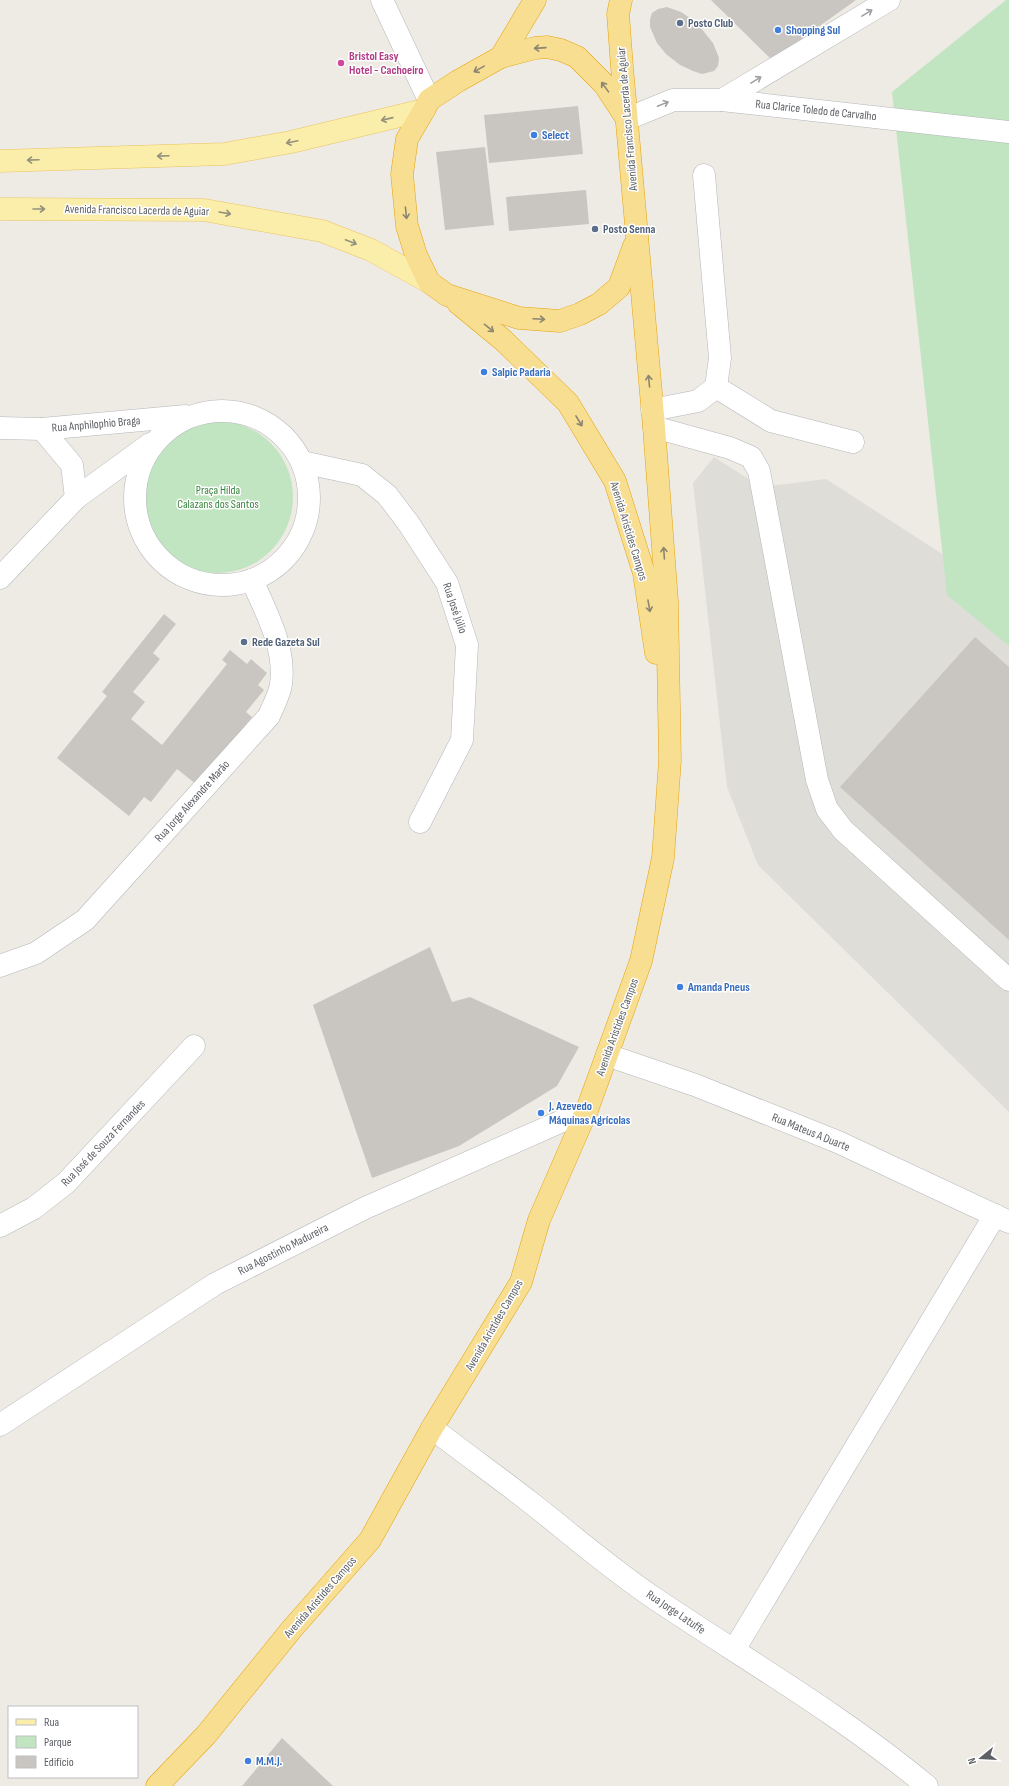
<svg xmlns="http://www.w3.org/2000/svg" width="1009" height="1786" viewBox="0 0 1009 1786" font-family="'Sofia Sans Condensed',sans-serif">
<rect width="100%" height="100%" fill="#eeebe4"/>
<!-- industrial -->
<path fill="#dfddd8" d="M 714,457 L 761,487 L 826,479 L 1009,597 L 1009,1112 L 758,865 L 727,787 L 693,483 Z"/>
<!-- green -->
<g fill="#c1e4c1">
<path d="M 1006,0 L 1009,0 L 1009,646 L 947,595 L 892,92 Z"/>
<circle cx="217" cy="497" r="76"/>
</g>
<!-- building -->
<g fill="#c9c6c1">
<path d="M 711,0 L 856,0 L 772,60 Z"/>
<path d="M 667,7 L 681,12 L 696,22 L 713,43 L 719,58 L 718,66 L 714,71 L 702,74 L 693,71 L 680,65 L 666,54 L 657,43 L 650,27 L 650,19 L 652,13 L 658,9 Z"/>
<path d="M 578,106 L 583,154 L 489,163 L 484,115 Z"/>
<path d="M 485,147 L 494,225 L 445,230 L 436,152 Z"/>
<path d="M 586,190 L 589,224 L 509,231 L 506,197 Z"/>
<path d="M 164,614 L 176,624 L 153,653 L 160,659 L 133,692 L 145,702 L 131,719 L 162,745 L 227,664 L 222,660 L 230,650 L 247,664 L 251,659 L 267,673 L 258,685 L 264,690 L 246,712 L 252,717 L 197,785 L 177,769 L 151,802 L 144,797 L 129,816 L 57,758 L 107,696 L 102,692 Z"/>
<path d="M 975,637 L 1009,667 L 1009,940 L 840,787 Z"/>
<path d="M 430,947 L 452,1002 L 470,997 L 579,1047 L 557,1086 L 459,1146 L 372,1178 L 313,1005 Z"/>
<path d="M 282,1738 L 333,1786 L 242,1786 Z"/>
</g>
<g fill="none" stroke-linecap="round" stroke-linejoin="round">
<defs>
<g id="minor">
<path d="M 382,0 L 429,100"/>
<path d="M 722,100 L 889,0"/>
<path d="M 627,119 L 673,100 L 722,100 L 1009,132"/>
<path d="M 716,387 L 771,421 L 853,442"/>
<path d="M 652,410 L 698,401 L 716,387 L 720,358 L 704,175"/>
<circle cx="222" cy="498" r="87"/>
<path d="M 654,427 L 730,448 L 751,457 L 759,471 L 817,780 L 827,809 L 843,830 L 1009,980"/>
<path d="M 0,428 L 42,429 L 186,416"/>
<path d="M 302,462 L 362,475 L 387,495 L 409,524 L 447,583 L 467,645 L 462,740 L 420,822"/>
<path d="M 76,498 L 150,444"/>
<path d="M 0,578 L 76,498 L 72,465 L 42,429"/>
<path d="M 0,966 L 36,953 L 85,920 L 269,716 C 273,706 280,694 281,684 C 286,647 266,613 252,580"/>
<path d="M 607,1055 L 695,1085 L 838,1142 L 1009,1222"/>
<path d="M 0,1226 L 34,1208 L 66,1183 L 194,1046"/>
<path d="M 0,1425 L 215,1284 L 365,1208 L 587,1110"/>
<path d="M 432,1428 C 464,1453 498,1477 530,1502 C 572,1535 612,1570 657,1600 C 748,1661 843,1716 927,1786"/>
<path d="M 734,1650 L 995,1215"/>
</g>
<g id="major">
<path d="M 0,161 L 224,154 L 291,142 L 424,110"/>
<path d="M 0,209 L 204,210 L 322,231 L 371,250 L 429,282"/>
</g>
<g id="highway">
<path d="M 501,57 L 535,0"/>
<path d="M 625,116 L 604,84 L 577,57 L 561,50 L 547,47 L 535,48 L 501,57 L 458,81 L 429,100 L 424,110 L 407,139 L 402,174 L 407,226 L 416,255 L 429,282 L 447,295 L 519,318 L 560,321 L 580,314 L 599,304 L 619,287 L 634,246"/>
<path d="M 458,303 L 503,340 L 568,403 L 615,481 L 644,573 L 656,653"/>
<path d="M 157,1786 L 206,1735 L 291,1630 L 370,1540 L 432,1428 L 521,1282 L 539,1220 L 587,1110 L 641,961 L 663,858 L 670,760 L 667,601 L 654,427 L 622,67 L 618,14 L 621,0"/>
</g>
</defs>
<!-- minor casing -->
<use href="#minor" stroke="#b4b6ba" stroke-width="23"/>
<!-- major casing -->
<use href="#major" stroke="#eac460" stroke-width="23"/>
<!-- highway casing -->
<use href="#highway" stroke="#e6a30b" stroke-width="23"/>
<!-- minor -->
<use href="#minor" stroke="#fff" stroke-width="22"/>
<!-- major -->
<use href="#major" stroke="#fbeeab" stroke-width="22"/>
<!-- highway -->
<use href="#highway" stroke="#f8de91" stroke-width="22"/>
</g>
<!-- one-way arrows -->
<defs><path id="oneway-shaft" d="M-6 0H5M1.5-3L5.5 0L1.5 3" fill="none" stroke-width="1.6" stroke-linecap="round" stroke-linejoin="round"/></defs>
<g stroke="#9d9fa2">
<use href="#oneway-shaft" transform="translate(867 13) rotate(-31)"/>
<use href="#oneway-shaft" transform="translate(756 80) rotate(-31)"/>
<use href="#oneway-shaft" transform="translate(663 104) rotate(-22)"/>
</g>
<g stroke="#8b8572">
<use href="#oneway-shaft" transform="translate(540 48) rotate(176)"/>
<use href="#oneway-shaft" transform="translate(479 69) rotate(151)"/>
<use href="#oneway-shaft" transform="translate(605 87) rotate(-126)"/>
<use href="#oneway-shaft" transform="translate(406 213) rotate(84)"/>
<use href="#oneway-shaft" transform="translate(539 319) rotate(3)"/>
<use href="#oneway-shaft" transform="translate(489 328) rotate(39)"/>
<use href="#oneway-shaft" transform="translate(649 381) rotate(-95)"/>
<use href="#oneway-shaft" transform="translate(579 421) rotate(59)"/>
<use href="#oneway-shaft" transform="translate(664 553) rotate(-94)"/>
<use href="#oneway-shaft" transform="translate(649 606) rotate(80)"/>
</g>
<g stroke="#94917d">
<use href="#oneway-shaft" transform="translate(387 119) rotate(167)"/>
<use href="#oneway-shaft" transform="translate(292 142) rotate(168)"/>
<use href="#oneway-shaft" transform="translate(163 156) rotate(178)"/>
<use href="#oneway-shaft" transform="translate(33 160) rotate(178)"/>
<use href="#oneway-shaft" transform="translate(39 209)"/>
<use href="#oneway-shaft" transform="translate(225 213) rotate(10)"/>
<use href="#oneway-shaft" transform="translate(351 242) rotate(21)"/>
</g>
<!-- markers -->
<g fill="#5c6f8a" stroke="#fff" stroke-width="1.5">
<circle cx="680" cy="23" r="4"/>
<circle cx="595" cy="229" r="4"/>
<circle cx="244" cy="642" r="4"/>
</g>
<g fill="#3f7fe0" stroke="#fff" stroke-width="1.5">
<circle cx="778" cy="30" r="4"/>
<circle cx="534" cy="135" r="4"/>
<circle cx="484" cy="372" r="4"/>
<circle cx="680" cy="987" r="4"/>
<circle cx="541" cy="1113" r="4"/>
<circle cx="248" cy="1761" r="4"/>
</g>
<circle fill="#d1479c" stroke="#fff" stroke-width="1.5" cx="341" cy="63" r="4"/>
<g text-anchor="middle" stroke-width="3" stroke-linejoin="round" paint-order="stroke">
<!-- service labels -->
<g font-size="12" font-weight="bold" fill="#4e5e75" stroke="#fff" text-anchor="start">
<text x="688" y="27">Posto Club</text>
<text x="603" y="233">Posto Senna</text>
<text x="252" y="646">Rede Gazeta Sul</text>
</g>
<!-- shop labels -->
<g font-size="12" font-weight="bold" fill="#366cbe" stroke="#fff" text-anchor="start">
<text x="786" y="34">Shopping Sul</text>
<text x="542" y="139">Select</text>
<text x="492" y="376">Salpic Padaria</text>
<text x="688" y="991">Amanda Pneus</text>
<text x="549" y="1110">J. Azevedo<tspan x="549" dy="14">Máquinas Agrícolas</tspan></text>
<text x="256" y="1765">M.M.J.</text>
</g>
<!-- hotel labels -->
<g font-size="12" font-weight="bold" fill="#b23c85" stroke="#fff" text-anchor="start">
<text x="349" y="60">Bristol Easy<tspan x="349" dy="14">Hotel - Cachoeiro</tspan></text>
</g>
<!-- street labels -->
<g font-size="12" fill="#5c5f64" stroke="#fff">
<text transform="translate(816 110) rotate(6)" y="4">Rua Clarice Toledo de Carvalho</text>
<text transform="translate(627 119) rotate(-95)" y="4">Avenida Francisco Lacerda de Aguiar</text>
<text transform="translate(137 210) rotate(1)" y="4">Avenida Francisco Lacerda de Aguiar</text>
<text transform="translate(96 424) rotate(-5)" y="4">Rua Anphilophio Braga</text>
<text transform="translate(629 531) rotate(73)" y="4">Avenida Aristides Campos</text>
<text transform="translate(455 608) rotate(71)" y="4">Rua José Júlio</text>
<text transform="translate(192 801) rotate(-48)" y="4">Rua Jorge Alexandre Marão</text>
<text transform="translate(617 1027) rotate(-70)" y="4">Avenida Aristides Campos</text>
<text transform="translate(811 1132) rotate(22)" y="4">Rua Mateus A Duarte</text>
<text transform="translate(103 1143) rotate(-46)" y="4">Rua José de Souza Fernandes</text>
<text transform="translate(283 1249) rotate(-27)" y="4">Rua Agostinho Madureira</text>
<text transform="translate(494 1325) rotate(-60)" y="4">Avenida Aristides Campos</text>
<text transform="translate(320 1597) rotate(-49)" y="4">Avenida Aristides Campos</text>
<text transform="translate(676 1612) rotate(34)" y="4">Rua Jorge Latuffe</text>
</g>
<!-- park labels -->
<g font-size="12" fill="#3a853d" stroke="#fff">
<text x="218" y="494">Praça Hilda<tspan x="218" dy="14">Calazans dos Santos</tspan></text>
</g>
</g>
<!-- legend -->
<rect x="8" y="1706" width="130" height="72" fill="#ffffff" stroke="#bebfc1"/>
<rect x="16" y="1719" width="20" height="6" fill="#fbeeab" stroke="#bebfc1"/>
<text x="44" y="1726" font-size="12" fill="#5c5f64">Rua</text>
<rect x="16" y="1736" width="20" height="12" fill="#c1e4c1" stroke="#bebfc1"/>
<text x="44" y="1746" font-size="12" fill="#5c5f64">Parque</text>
<rect x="16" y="1756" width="20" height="12" fill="#c9c6c1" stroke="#bebfc1"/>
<text x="44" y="1766" font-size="12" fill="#5c5f64">Edifício</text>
<!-- north arrow -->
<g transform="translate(981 1758) rotate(252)" stroke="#ffffff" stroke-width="3" paint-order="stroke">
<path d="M0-3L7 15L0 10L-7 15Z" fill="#5c5f64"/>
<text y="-6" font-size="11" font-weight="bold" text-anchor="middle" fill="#5c5f64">N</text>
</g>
</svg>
